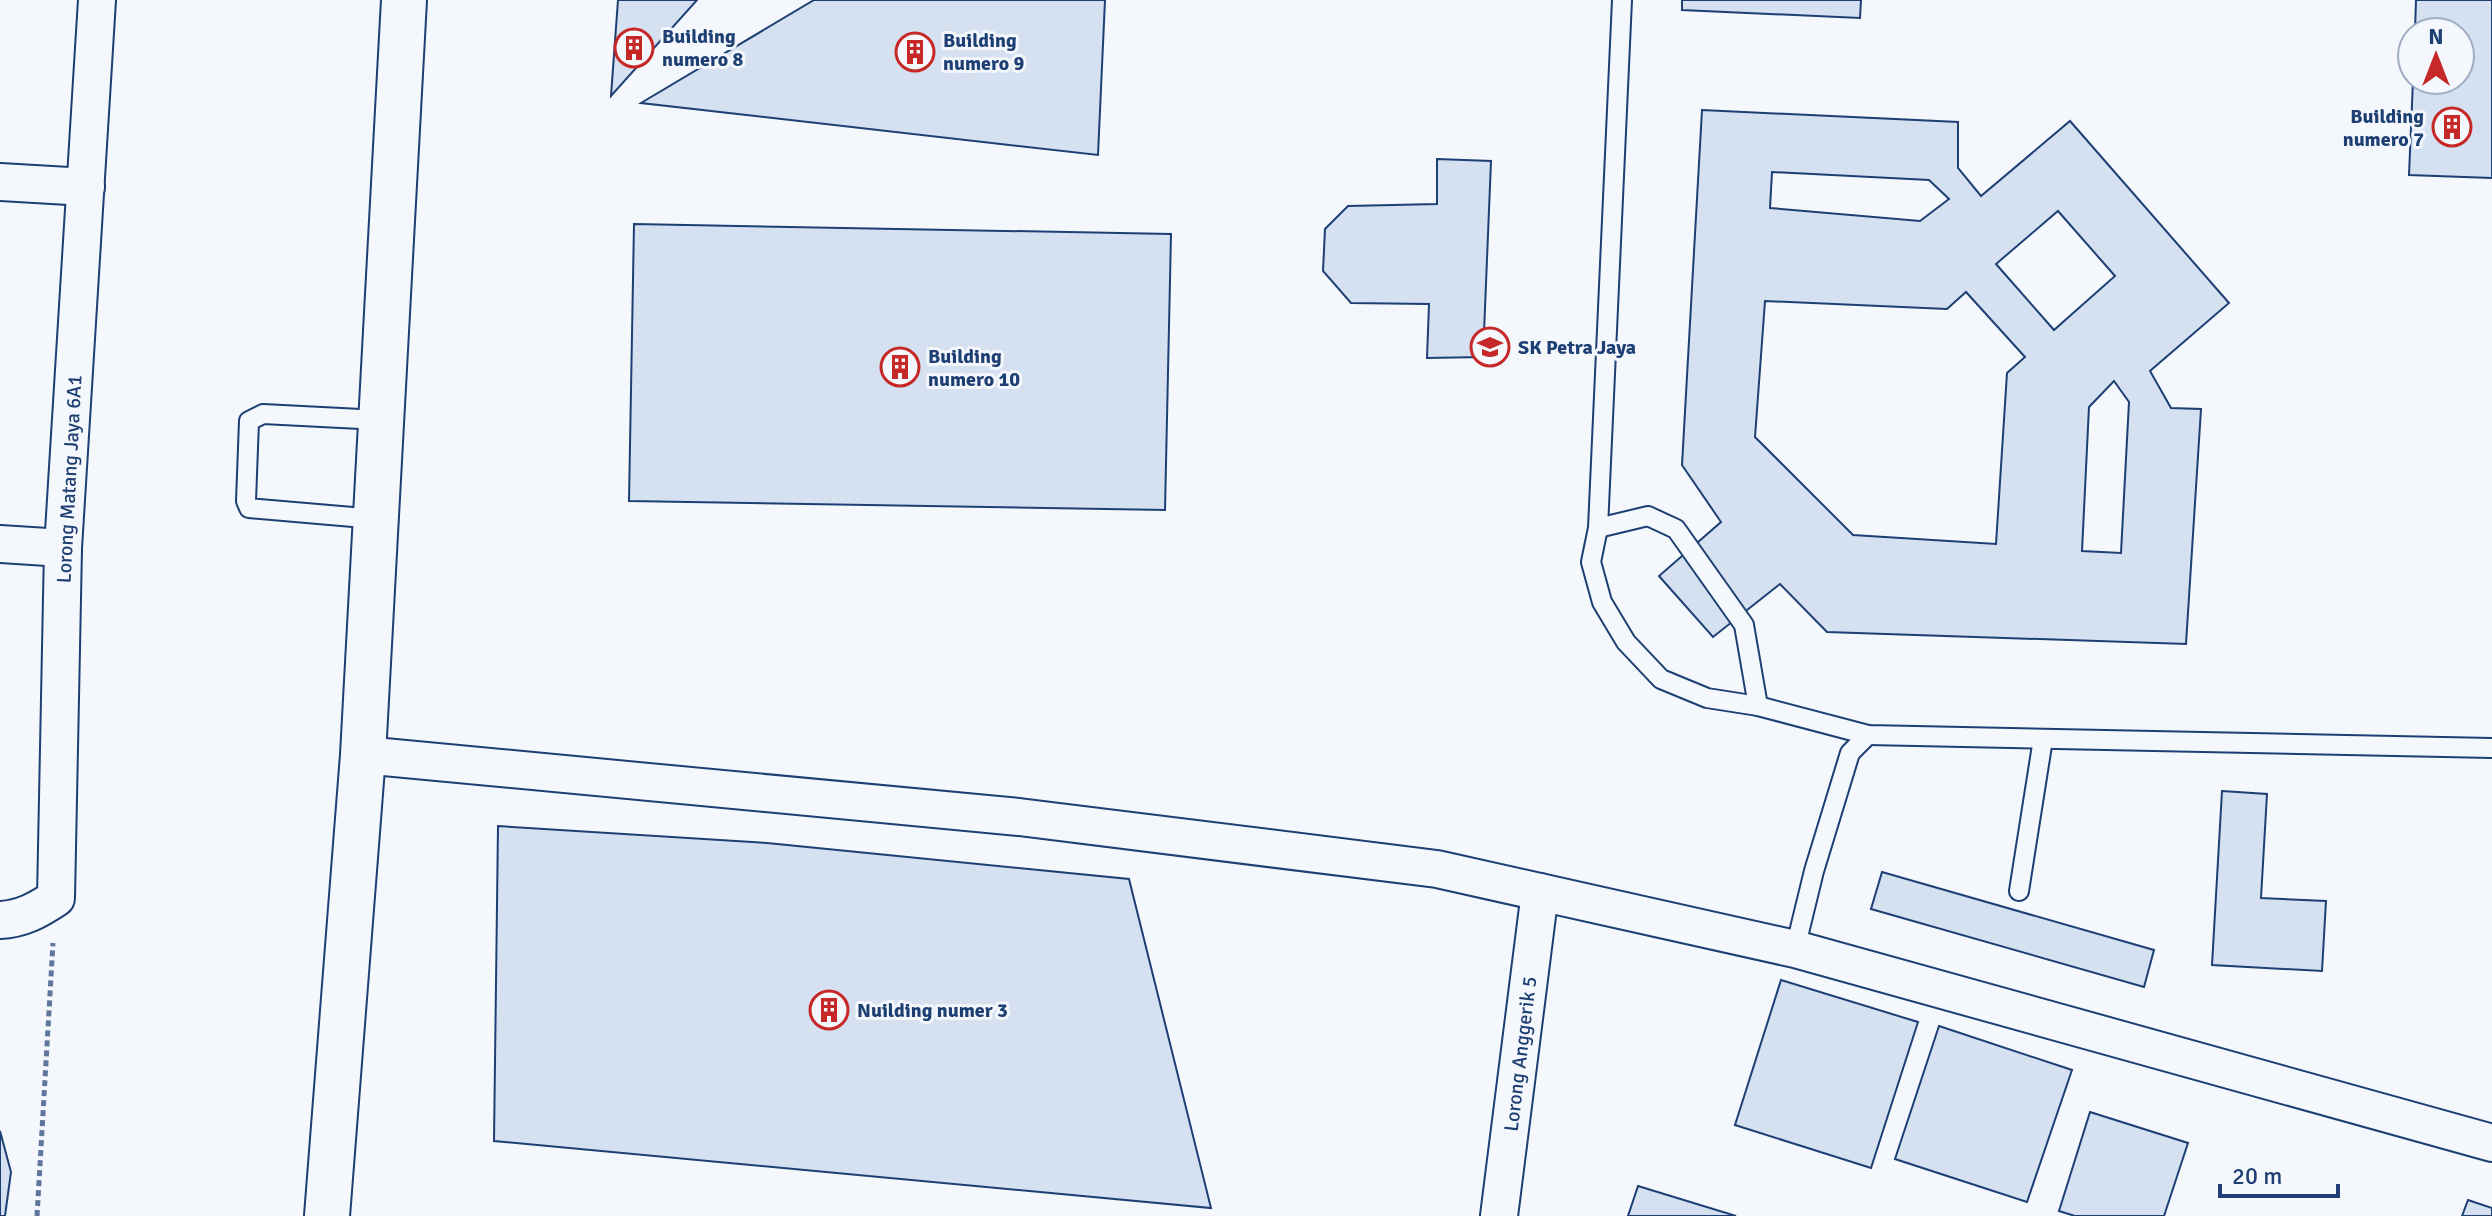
<svg xmlns="http://www.w3.org/2000/svg" width="2492" height="1216" viewBox="0 0 2492 1216" font-family="Signika,sans-serif">
<rect width="100%" height="100%" fill="#f4f7fb"/>
<!-- building -->
<g fill="#d5e0f0" stroke="#1d3f73" stroke-width="2" fill-rule="evenodd">
<path d="M 618,0 L 697,0 L 611,96 Z"/>
<path d="M 814,0 L 1105,0 L 1098,155 L 641,103 Z"/>
<path d="M 1682,0 L 1861,0 L 1860,18 L 1682,10 Z"/>
<path d="M 2416,0 L 2492,0 L 2492,178 L 2409,175 L 2413,80 L 2460,80 L 2460,32 L 2415,32 Z"/>
<path d="M 1702,110 L 1958,122 L 1958,168 L 1981,196 L 2070,121 L 2229,303 L 2150,371 L 2171,408 L 2201,409 L 2186,644 L 1827,632 L 1780,584 L 1713,637 L 1659,576 L 1721,522 L 1682,465 ZM 1772,172 L 1929,180 L 1949,199 L 1920,221 L 1770,208 ZM 2058,211 L 2115,276 L 2054,330 L 1996,264 ZM 1966,292 L 2025,357 L 2007,373 L 1996,544 L 1853,535 L 1755,437 L 1765,301 L 1947,309 ZM 2114,381 L 2129,402 L 2121,553 L 2082,551 L 2089,407 Z"/>
<path d="M 1437,159 L 1491,161 L 1483,357 L 1427,358 L 1429,304 L 1351,303 L 1323,271 L 1325,229 L 1348,206 L 1437,204 Z"/>
<path d="M 634,224 L 1171,234 L 1165,510 L 629,501 Z"/>
<path d="M 2222,791 L 2267,794 L 2261,898 L 2326,901 L 2322,971 L 2212,965 Z"/>
<path d="M 498,826 L 767,843 L 1129,879 L 1211,1208 L 494,1141 Z"/>
<path d="M 1882,872 L 2154,950 L 2144,987 L 1871,909 Z"/>
<path d="M 1781,980 L 1918,1022 L 1871,1168 L 1735,1125 Z"/>
<path d="M 1939,1026 L 2072,1070 L 2027,1202 L 1895,1159 Z"/>
<path d="M 2090,1112 L 2188,1143 L 2164,1216 L 2075,1216 L 2059,1211 Z"/>
<path d="M 0,1131 L 11,1172 L 5,1216 L 0,1216 Z"/>
<path d="M 1638,1186 L 1736,1216 L 1628,1216 Z"/>
<path d="M 2468,1200 L 2492,1208 L 2492,1216 L 2462,1216 Z"/>
</g>
<g fill="none" stroke-linecap="round" stroke-linejoin="round">
<defs>
<g id="service">
<path d="M 1622,0 L 1598,528 L 1591,562 L 1602,602 L 1626,642 L 1661,679 L 1707,698 L 1758,706 L 1868,735 L 2492,748"/>
<path d="M 376,519 L 249,508 L 246,501 L 249,421 L 263,414 L 380,420"/>
<path d="M 1598,528 L 1648,516 L 1676,529 L 1744,625 L 1758,706"/>
<path d="M 2019,891 L 2043,739"/>
<path d="M 1795,949 L 1814,871 L 1850,753 L 1868,735"/>
</g>
<g id="minor">
<path d="M 0,182 L 86,187"/>
<path d="M 0,544 L 63,548"/>
<path d="M 363,755 L 1019,817 L 1437,869 L 1795,949 L 2492,1143"/>
<path d="M 0,920 C 22,919 38,910 56,898 L 63,548 L 97,0"/>
<path d="M 1499,1216 L 1540,892"/>
</g>
<path id="tertiary" d="M 327,1216 L 363,755 L 404,0"/>
</defs>
<!-- service casing -->
<use href="#service" stroke="#1d3f73" stroke-width="22"/>
<!-- minor casing -->
<use href="#minor" stroke="#1d3f73" stroke-width="40"/>
<!-- tertiary casing -->
<use href="#tertiary" stroke="#1d3f73" stroke-width="48"/>
<!-- path -->
<path stroke="#5e769c" stroke-width="5" stroke-dasharray="6 4" stroke-linecap="butt" d="M 37,1216 L 53,943"/>
<!-- service -->
<use href="#service" stroke="#f4f7fb" stroke-width="18"/>
<!-- minor -->
<use href="#minor" stroke="#f4f7fb" stroke-width="36"/>
<!-- tertiary -->
<use href="#tertiary" stroke="#f4f7fb" stroke-width="44"/>
</g>
<!-- icons -->
<defs>
<symbol id="building-ring" viewBox="-11 -11 22 22"><circle r="9.5" fill="#f4f7fb" stroke="#c62828" stroke-width="1.5"/><path d="M-4-6H4V6H1V3H-1V6H-4ZM-2.5-4.3h1.7v1.8h-1.7ZM.8-4.3h1.7v1.8H.8ZM-2.5-1h1.7V.8h-1.7ZM.8-1h1.7V.8H.8Z" fill="#c62828"/></symbol>
<symbol id="school-ring" viewBox="-11 -11 22 22"><circle r="9.5" fill="#f4f7fb" stroke="#c62828" stroke-width="1.5"/><path d="M0-5L7-2L0 1L-7-2ZM-4 1L0 2.5L4 1V4Q0 6-4 4Z" fill="#c62828"/></symbol>
</defs>
<g fill-rule="evenodd">
<use href="#building-ring" x="612" y="26" width="44" height="44"/>
<use href="#building-ring" x="893" y="30" width="44" height="44"/>
<use href="#building-ring" x="2430" y="105" width="44" height="44"/>
<use href="#school-ring" x="1468" y="325" width="44" height="44"/>
<use href="#building-ring" x="878" y="345" width="44" height="44"/>
<use href="#building-ring" x="807" y="988" width="44" height="44"/>
</g>
<g text-anchor="middle" stroke-width="6" stroke-linejoin="round" paint-order="stroke">
<!-- poi labels -->
<g font-size="20" font-weight="bold" fill="#1d3f73" stroke="#f4f7fb" text-anchor="start">
<text x="662" y="43">Building<tspan x="662" dy="23">numero 8</tspan></text>
<text x="943" y="47">Building<tspan x="943" dy="23">numero 9</tspan></text>
<text x="2424" y="123" text-anchor="end">Building<tspan x="2424" dy="23">numero 7</tspan></text>
<text x="1518" y="354">SK Petra Jaya</text>
<text x="928" y="363">Building<tspan x="928" dy="23">numero 10</tspan></text>
<text x="857" y="1017">Nuilding numer 3</text>
</g>
<!-- street labels -->
<g font-size="20" fill="#1d3f73" stroke="#f4f7fb">
<text transform="translate(69 479) rotate(-87)" y="7">Lorong Matang Jaya 6A1</text>
<text transform="translate(1520 1054) rotate(-83)" y="7">Lorong Anggerik 5</text>
</g>
</g>
<!-- north arrow -->
<g transform="translate(2436 56)"><circle r="38" fill="#f4f7fb" stroke="#9eadc5" stroke-width="2"/>
<path d="M0-6L14 30L0 20L-14 30Z" fill="#c62828"/>
<text y="-12" font-size="22" font-weight="bold" text-anchor="middle" fill="#1d3f73">N</text>
</g>
<!-- scale -->
<path d="M2220 1184v12h118v-12" fill="none" stroke="#1d3f73" stroke-width="4"/>
<text x="2232" y="1184" font-size="24" fill="#1d3f73" stroke="#f4f7fb" stroke-width="6" paint-order="stroke">20 m</text>
</svg>
